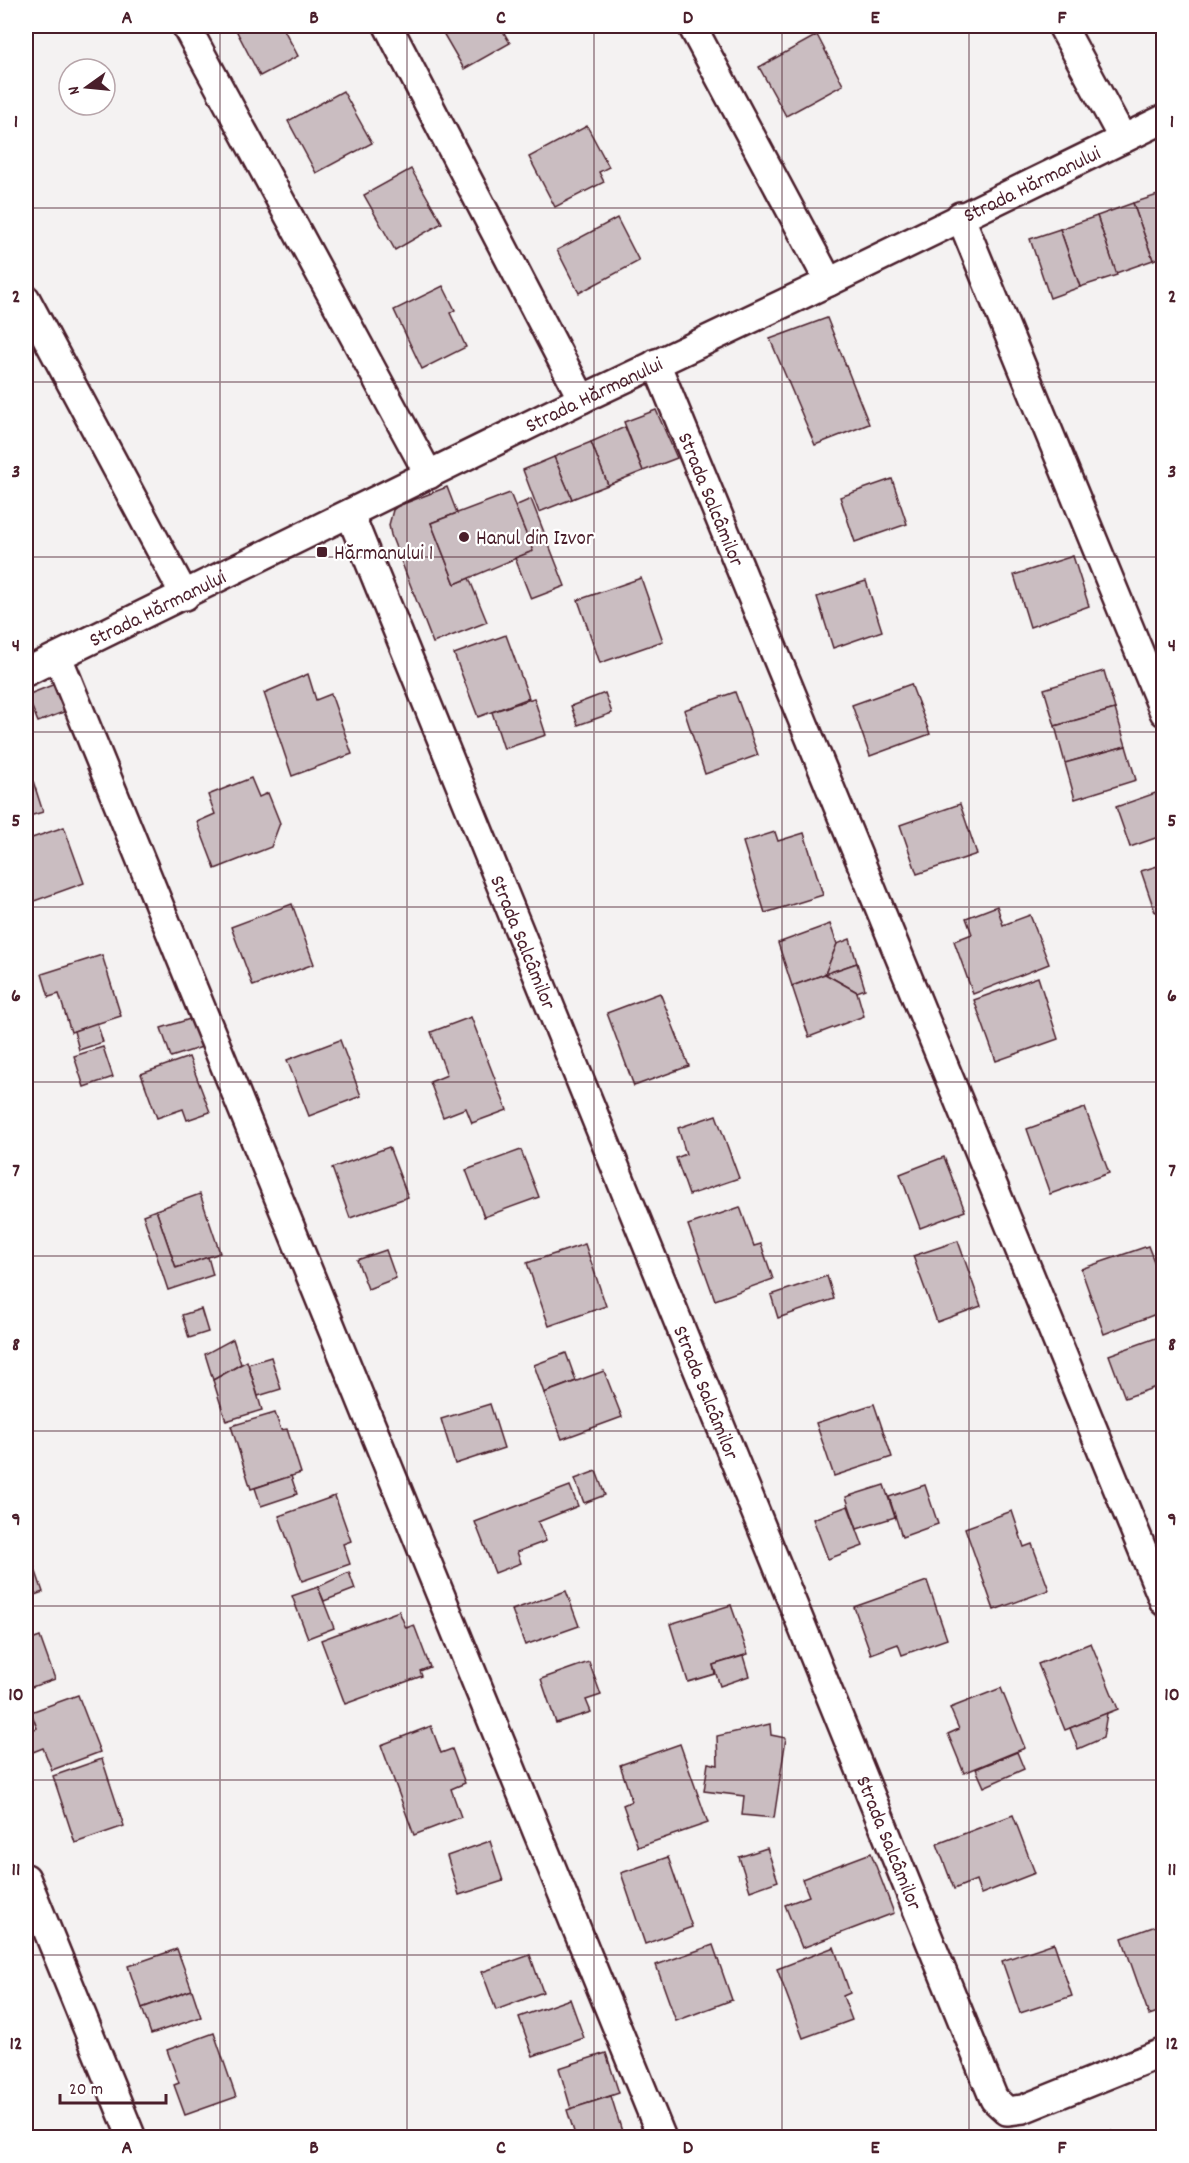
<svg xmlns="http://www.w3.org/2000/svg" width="1189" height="2163" viewBox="0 0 1189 2163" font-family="Dekko,sans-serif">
<rect width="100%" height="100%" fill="#f4f2f2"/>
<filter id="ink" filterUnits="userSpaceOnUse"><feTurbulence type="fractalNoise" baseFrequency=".0167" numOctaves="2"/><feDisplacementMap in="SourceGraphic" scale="12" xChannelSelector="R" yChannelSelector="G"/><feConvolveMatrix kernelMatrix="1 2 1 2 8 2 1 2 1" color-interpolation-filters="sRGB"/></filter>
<g filter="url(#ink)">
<!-- building -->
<g fill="#cabdc1" stroke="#4a1f2b" stroke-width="1.5">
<path d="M 234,26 L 282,26 L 298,56 L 260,76 Z"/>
<path d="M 439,26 L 500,26 L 510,43 L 464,69 Z"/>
<path d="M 817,35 L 843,85 L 786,116 L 759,67 Z"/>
<path d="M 343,91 L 372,143 L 316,173 L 288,121 Z"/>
<path d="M 587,126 L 609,167 L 599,172 L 604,182 L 555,207 L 529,157 Z"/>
<path d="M 411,169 L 442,223 L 395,250 L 364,195 Z"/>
<path d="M 1164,193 L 1164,256 L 1153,260 L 1133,203 Z"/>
<path d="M 1133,203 L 1153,260 L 1116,273 L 1097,216 Z"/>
<path d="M 1097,216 L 1117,275 L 1080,287 L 1060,229 Z"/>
<path d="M 617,218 L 639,261 L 579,293 L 557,250 Z"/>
<path d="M 1060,229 L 1080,287 L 1050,298 L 1030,239 Z"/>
<path d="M 443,286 L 455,310 L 450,313 L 466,347 L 422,369 L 394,310 Z"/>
<path d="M 827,318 L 869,424 L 815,445 L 770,339 Z"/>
<path d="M 656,410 L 677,458 L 643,471 L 624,422 Z"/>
<path d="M 625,427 L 643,471 L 608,485 L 591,442 Z"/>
<path d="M 591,442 L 608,485 L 572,499 L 554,457 Z"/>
<path d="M 554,457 L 572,499 L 539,512 L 523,470 Z"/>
<path d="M 892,479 L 907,524 L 855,542 L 840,497 Z"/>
<path d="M 447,487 L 457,513 L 431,523 L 455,584 L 469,578 L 487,622 L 433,643 L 391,535 L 389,525 L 393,510 L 398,506 Z"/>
<path d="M 510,493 L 533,551 L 455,584 L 431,523 Z"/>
<path d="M 531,499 L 565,586 L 531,599 L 515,558 L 533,551 L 515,506 Z"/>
<path d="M 1073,556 L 1089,606 L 1030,627 L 1014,575 Z"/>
<path d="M 641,578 L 663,641 L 600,663 L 578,600 Z"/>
<path d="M 866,581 L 882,631 L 833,648 L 817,597 Z"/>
<path d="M 506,635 L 529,698 L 478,717 L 454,654 Z"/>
<path d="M 1104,671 L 1115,709 L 1055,726 L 1044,689 Z"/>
<path d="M 308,674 L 316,700 L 331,694 L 352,754 L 292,776 L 264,693 Z"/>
<path d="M 55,684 L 66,711 L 38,722 L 27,695 Z"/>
<path d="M 911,684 L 930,734 L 870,756 L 852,705 Z"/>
<path d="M 735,692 L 758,755 L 705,774 L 684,710 Z"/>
<path d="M 605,693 L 612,713 L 578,725 L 571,706 Z"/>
<path d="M 534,698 L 546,735 L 504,749 L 492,712 Z"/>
<path d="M 1115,709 L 1126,746 L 1065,763 L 1055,726 Z"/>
<path d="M 1126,746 L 1136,780 L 1075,799 L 1065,763 Z"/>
<path d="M 26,759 L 43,812 L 26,817 Z"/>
<path d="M 251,778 L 259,797 L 268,793 L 280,823 L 271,847 L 215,869 L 197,822 L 215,814 L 208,795 Z"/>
<path d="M 1164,790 L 1164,835 L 1130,847 L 1116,807 Z"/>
<path d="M 960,804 L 977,854 L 917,874 L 900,825 Z"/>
<path d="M 64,827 L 84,883 L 26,904 L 26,840 Z"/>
<path d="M 775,832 L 778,841 L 804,833 L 823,895 L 765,913 L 743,842 Z"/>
<path d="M 1164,864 L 1164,909 L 1155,912 L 1141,871 Z"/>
<path d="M 292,904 L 314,964 L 253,986 L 231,927 Z"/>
<path d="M 997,906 L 1003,925 L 1030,915 L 1049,964 L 973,994 L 954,941 L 972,934 L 966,918 Z"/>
<path d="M 830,924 L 837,944 L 825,974 L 792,986 L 778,943 Z"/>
<path d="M 850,939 L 857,963 L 825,974 L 837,944 Z"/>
<path d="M 102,955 L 121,1016 L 71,1032 L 59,994 L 49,997 L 42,974 Z"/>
<path d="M 857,963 L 865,989 L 857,992 L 825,974 Z"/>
<path d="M 825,974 L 857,992 L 864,1016 L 809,1037 L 792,986 Z"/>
<path d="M 1038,977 L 1058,1039 L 996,1061 L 974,1000 Z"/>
<path d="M 660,993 L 689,1066 L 634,1086 L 607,1013 Z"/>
<path d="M 471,1017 L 507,1110 L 472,1123 L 466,1108 L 443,1117 L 430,1082 L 447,1075 L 431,1032 Z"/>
<path d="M 190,1019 L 202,1047 L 171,1057 L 161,1028 Z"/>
<path d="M 97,1023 L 103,1042 L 79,1050 L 74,1031 Z"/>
<path d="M 340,1040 L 361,1096 L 309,1116 L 287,1060 Z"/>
<path d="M 103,1047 L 113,1077 L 84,1087 L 74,1056 Z"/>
<path d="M 189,1057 L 210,1112 L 187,1120 L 183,1109 L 157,1118 L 141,1074 Z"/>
<path d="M 1085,1108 L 1109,1173 L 1050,1194 L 1027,1129 Z"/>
<path d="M 716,1115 L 739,1178 L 689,1195 L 676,1158 L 686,1154 L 678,1128 Z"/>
<path d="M 389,1147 L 408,1197 L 350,1218 L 332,1168 Z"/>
<path d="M 521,1150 L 539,1197 L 484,1217 L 466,1170 Z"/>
<path d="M 944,1157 L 965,1211 L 920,1228 L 900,1174 Z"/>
<path d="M 200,1194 L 220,1253 L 176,1268 L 156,1210 Z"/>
<path d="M 740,1207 L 754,1246 L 761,1244 L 773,1279 L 715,1300 L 688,1225 Z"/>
<path d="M 156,1210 L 176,1268 L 208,1257 L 213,1275 L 168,1290 L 143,1215 Z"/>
<path d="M 958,1241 L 981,1306 L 937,1322 L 913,1256 Z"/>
<path d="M 585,1244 L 606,1306 L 549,1326 L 527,1263 Z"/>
<path d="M 1148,1246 L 1164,1287 L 1164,1311 L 1104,1334 L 1081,1269 Z"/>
<path d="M 386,1250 L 396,1278 L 368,1289 L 357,1260 Z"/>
<path d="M 827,1276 L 834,1299 L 778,1318 L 771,1295 Z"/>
<path d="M 201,1309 L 208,1332 L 189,1338 L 182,1315 Z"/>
<path d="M 1164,1335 L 1164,1384 L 1125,1398 L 1109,1355 Z"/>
<path d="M 233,1339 L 241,1364 L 213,1380 L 205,1354 Z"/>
<path d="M 566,1353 L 576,1381 L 544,1393 L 534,1365 Z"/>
<path d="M 271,1357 L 281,1389 L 258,1396 L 248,1364 Z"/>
<path d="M 247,1361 L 262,1410 L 226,1421 L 213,1380 Z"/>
<path d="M 604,1371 L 622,1417 L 562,1439 L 544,1393 Z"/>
<path d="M 490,1404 L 504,1448 L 455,1464 L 441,1419 Z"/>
<path d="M 874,1404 L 892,1457 L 834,1476 L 816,1423 Z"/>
<path d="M 275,1413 L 281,1430 L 287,1429 L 301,1473 L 251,1489 L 231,1426 Z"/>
<path d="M 596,1471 L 605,1495 L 584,1503 L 575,1479 Z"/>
<path d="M 291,1476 L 297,1494 L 261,1506 L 255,1488 Z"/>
<path d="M 884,1485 L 895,1517 L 857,1529 L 846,1497 Z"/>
<path d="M 925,1485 L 938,1524 L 902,1537 L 889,1497 Z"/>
<path d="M 570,1486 L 578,1506 L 538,1522 L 546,1541 L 517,1552 L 521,1563 L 495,1573 L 475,1522 Z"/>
<path d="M 335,1496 L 351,1541 L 343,1544 L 350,1564 L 302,1581 L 279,1516 Z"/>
<path d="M 848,1506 L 863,1546 L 828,1559 L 813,1519 Z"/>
<path d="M 1012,1511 L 1024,1547 L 1032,1544 L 1049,1590 L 994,1610 L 965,1528 Z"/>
<path d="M 26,1543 L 43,1592 L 26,1598 Z"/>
<path d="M 349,1572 L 355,1589 L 324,1601 L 318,1587 Z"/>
<path d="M 927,1581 L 947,1639 L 902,1655 L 898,1644 L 871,1654 L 854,1607 Z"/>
<path d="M 318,1587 L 334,1628 L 308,1638 L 292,1596 Z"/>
<path d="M 566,1591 L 579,1626 L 525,1645 L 512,1610 Z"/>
<path d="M 731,1605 L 748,1654 L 713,1665 L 715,1674 L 688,1682 L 670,1624 Z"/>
<path d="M 399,1611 L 406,1628 L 414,1625 L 430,1667 L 420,1671 L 422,1676 L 345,1704 L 321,1640 Z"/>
<path d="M 40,1637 L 55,1679 L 26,1689 L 26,1642 Z"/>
<path d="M 1091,1643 L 1118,1709 L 1065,1730 L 1038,1664 Z"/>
<path d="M 743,1656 L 749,1676 L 720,1686 L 713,1665 Z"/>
<path d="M 589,1662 L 601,1695 L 586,1700 L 591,1712 L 556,1723 L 541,1679 Z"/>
<path d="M 1001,1688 L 1025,1748 L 964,1773 L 948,1734 L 959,1729 L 950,1708 Z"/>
<path d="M 78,1695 L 100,1752 L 52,1770 L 43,1748 L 33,1752 L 26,1732 L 37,1728 L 31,1712 Z"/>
<path d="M 1107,1713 L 1103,1738 L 1078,1749 L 1070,1728 Z"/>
<path d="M 770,1724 L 771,1735 L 786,1738 L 774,1818 L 742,1815 L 744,1796 L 704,1791 L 708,1763 L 718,1765 L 717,1736 Z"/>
<path d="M 431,1726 L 441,1753 L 452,1749 L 465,1783 L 451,1789 L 461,1817 L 414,1835 L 381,1745 Z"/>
<path d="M 680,1744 L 708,1823 L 638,1847 L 623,1805 L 632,1801 L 620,1765 Z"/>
<path d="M 1017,1752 L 1024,1769 L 984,1787 L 976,1769 Z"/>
<path d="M 102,1759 L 124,1826 L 75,1843 L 53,1776 Z"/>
<path d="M 1013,1815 L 1035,1873 L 981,1894 L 976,1880 L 954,1889 L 937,1844 Z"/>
<path d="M 490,1841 L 503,1881 L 459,1895 L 447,1856 Z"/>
<path d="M 767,1848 L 778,1881 L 750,1891 L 739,1857 Z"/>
<path d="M 871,1853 L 894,1913 L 802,1948 L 785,1905 L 809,1896 L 802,1879 Z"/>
<path d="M 668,1857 L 692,1927 L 645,1944 L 621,1873 Z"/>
<path d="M 1164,1923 L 1164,2010 L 1149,2015 L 1122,1938 Z"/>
<path d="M 1054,1943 L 1072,1996 L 1020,2013 L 1002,1961 Z"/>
<path d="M 713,1945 L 732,2000 L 676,2021 L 656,1965 Z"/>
<path d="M 834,1947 L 850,1993 L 843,1996 L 852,2020 L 803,2038 L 777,1969 Z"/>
<path d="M 177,1949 L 192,1990 L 142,2008 L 128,1966 Z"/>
<path d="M 530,1955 L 543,1992 L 496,2010 L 482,1972 Z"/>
<path d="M 192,1990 L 201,2017 L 151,2034 L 142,2008 Z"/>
<path d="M 570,1999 L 584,2038 L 533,2056 L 519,2017 Z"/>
<path d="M 214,2033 L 236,2097 L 185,2115 L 174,2085 L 179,2083 L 167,2050 Z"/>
<path d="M 606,2053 L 619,2093 L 571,2109 L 559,2068 Z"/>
<path d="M 611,2096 L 624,2138 L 576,2138 L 567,2110 Z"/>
<path d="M 1111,2131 L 1114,2138 L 1093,2138 Z"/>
</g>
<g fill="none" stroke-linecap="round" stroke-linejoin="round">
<defs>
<g id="minor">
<path d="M 186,26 L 429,475"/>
<path d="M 388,26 L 582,399"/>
<path d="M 692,26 L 829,282"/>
<path d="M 1062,26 L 1123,139"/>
<path d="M 960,216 L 1164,712"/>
<path d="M 26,299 L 185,596"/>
<path id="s1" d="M 656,363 L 1164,1602"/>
<path id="s2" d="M 350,514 L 994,2099 L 1007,2111 L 1023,2109 L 1164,2052"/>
<path d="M 58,657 L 662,2138"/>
<path id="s3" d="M 26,672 L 582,399 L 829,282 L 1164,119"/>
<path d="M 26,1878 L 132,2138"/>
</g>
</defs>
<!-- minor casing -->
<use href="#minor" stroke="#4a1f2b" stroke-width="32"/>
<!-- minor -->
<use href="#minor" stroke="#fff" stroke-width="27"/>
</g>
</g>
<!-- grid -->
<path fill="none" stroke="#4a1f2b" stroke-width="1.5" stroke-opacity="0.55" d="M 220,26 L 220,2138M 407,26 L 407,2138M 594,26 L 594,2138M 782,26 L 782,2138M 969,26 L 969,2138M 26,208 L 1164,208M 26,382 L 1164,382M 26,557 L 1164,557M 26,732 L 1164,732M 26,907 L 1164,907M 26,1082 L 1164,1082M 26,1256 L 1164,1256M 26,1431 L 1164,1431M 26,1606 L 1164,1606M 26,1780 L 1164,1780M 26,1955 L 1164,1955"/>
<!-- markers -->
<g fill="#4a1f2b" stroke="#fff" stroke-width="2">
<circle cx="464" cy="537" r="6"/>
<rect x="316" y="546" width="12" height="12" rx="3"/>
</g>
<g text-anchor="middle" stroke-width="4.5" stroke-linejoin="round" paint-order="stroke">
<!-- street labels -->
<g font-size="21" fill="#4a1f2b" stroke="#fff">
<text dy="7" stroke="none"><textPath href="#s3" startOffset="1118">Strada Hărmanului</textPath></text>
<text dy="7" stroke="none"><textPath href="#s3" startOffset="632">Strada Hărmanului</textPath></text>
<text dy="7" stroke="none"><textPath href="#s1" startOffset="147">Strada Salcâmilor</textPath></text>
<text dy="7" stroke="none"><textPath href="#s3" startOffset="146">Strada Hărmanului</textPath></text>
<text dy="7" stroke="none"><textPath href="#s2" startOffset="462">Strada Salcâmilor</textPath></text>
<text dy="7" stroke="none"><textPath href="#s2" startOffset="948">Strada Salcâmilor</textPath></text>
<text dy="7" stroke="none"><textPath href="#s2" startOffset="1434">Strada Salcâmilor</textPath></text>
</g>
<!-- poi labels -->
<g font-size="21" fill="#4a1f2b" stroke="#fff" text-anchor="start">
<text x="476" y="544">Hanul din Izvor</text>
<text x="334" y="559">Hărmanului 1</text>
</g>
</g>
<!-- margin -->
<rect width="1189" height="2163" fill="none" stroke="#fff" stroke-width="66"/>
<!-- north arrow -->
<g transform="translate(87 87) rotate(255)"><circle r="28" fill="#ffffff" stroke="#b7a5aa" stroke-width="1.5"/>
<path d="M0-4.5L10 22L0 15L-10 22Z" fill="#4a1f2b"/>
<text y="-9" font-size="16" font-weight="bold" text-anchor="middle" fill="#4a1f2b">N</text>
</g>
<!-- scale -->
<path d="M60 2094v9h106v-9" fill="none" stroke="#4a1f2b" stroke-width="3"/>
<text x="69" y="2094" font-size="18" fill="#4a1f2b" stroke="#ffffff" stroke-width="4.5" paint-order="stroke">20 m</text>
<rect x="33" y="33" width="1123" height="2097" fill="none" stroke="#4a1f2b" stroke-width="2"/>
<g font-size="20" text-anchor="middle" font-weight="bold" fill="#4a1f2b">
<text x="127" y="23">A</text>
<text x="314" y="23">B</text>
<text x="501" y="23">C</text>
<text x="688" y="23">D</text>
<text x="875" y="23">E</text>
<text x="1062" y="23">F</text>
<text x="16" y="127">1</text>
<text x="1172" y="127">1</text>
<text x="16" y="302">2</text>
<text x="1172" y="302">2</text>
<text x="16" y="477">3</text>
<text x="1172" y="477">3</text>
<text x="16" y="651">4</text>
<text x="1172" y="651">4</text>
<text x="16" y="826">5</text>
<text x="1172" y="826">5</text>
<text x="16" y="1001">6</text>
<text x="1172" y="1001">6</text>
<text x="16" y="1176">7</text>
<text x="1172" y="1176">7</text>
<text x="16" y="1350">8</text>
<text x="1172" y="1350">8</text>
<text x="16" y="1525">9</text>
<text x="1172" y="1525">9</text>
<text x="16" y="1700">10</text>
<text x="1172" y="1700">10</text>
<text x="16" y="1875">11</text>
<text x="1172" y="1875">11</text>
<text x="16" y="2049">12</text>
<text x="1172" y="2049">12</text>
<text x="127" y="2153">A</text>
<text x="314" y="2153">B</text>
<text x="501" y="2153">C</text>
<text x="688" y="2153">D</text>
<text x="875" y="2153">E</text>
<text x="1062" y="2153">F</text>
</g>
</svg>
